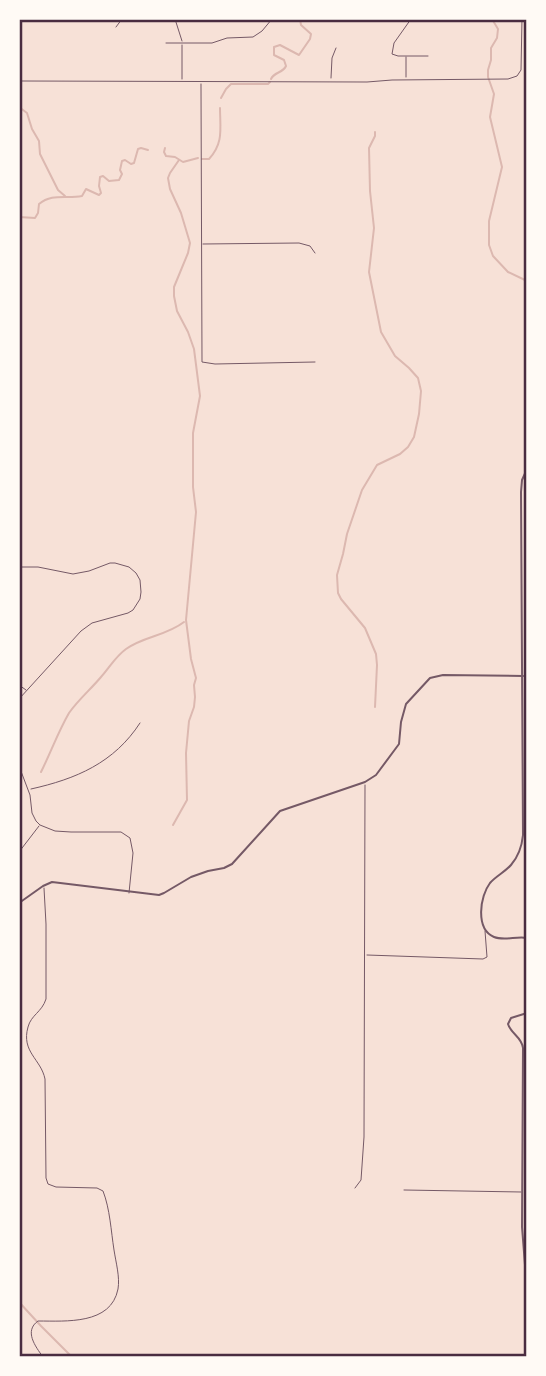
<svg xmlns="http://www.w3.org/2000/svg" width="546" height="1376" viewBox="0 0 546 1376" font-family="'Roboto Condensed',sans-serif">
<rect width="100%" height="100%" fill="#f7e1d7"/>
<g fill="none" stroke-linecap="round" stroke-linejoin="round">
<!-- stream -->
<g stroke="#dcb8b0" stroke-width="2">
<path d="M 317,19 L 325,19"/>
<path d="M 492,19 L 498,29 L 497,38 L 491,48 L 491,60 L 488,70 L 488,77 L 494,94 L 490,117 L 502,167 L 489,221 L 489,245 L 493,256 L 508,272 L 527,281"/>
<path d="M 271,79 C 274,72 283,73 286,66 L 284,60 L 274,55 L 274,47 L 280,45 L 299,55 L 310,39 L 311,34 L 301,25 L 300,19"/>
<path d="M 221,98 L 226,89 L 231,84 L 268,84 L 270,82"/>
<path d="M 19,107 L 27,113 L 32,129 L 39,141 L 40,154 L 58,190 L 65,196"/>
<path d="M 375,132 L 375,136 L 369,148 L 370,191 L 374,228 L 369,272 L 381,332 L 395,356 L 409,368 L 418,378 L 421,391 L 419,414 L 414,437 L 408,447 L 400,454 L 377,465 L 362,490 L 347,534 L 343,554 L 337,575 L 338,593 L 341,599 L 365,628 L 376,654 L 377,665 L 375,707"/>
<path d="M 165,148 L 164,152 L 166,156 L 175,157 L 183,162 L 198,158"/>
<path d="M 202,159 L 209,159 C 224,143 220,128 220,108"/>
<path d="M 19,217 L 35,218 L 38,213 L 39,204 C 52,193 66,199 82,196 L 86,189 L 99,195 L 101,193 L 99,186 L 100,177 L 103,176 L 109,181 L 119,180 L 122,174 L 120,170 L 122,161 L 125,160 L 131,164 L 134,163 L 138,149 L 141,148 L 148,150"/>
<path d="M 41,772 C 51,752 58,732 69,713 C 78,700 91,689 101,677 C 110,667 115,657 126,649 C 144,636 166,636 184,622"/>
<path d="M 173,825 L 187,800 L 186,753 L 189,721 L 194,707 L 195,697 L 194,685 L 196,678 L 191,659 L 186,620 L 196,512 L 193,487 L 193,433 L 200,396 L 194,349 L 188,332 L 177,311 L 174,296 L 174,287 L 188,253 L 190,243 L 181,213 L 170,189 L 168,178 L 170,173 L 179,160"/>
<path d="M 19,1302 L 41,1326 L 72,1357"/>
</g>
<!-- service -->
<g stroke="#755966" stroke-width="1">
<path d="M 367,955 L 483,959 L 487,957 L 485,931"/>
<path d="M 355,1188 L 361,1180 L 364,1137 L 365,785"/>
</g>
<!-- minor -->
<g stroke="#755966" stroke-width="1">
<path d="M 175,19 L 182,41"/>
<path d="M 411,19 L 394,43 L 392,54 L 398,56 L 428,56"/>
<path d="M 116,27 L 122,19"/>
<path d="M 166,43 L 212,43 L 227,38 L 253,37 L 262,31 L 272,19"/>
<path d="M 406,57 L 406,77"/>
<path d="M 331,78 L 332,58 L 336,48"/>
<path d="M 182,79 L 182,45"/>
<path d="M 19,81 L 367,82 L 392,80 L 508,79 L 517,76 L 521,70 L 522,19"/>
<path d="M 201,84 L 202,362 L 215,364 L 315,362"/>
<path d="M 203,244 L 299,243 L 310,246 L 315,253"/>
<path d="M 19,567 L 38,567 L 73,574 L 89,571 L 110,563 L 115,563 L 129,567 L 136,573 L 140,580 L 141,592 L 140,599 L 133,610 L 128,613 L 92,623 L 81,631 L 19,699"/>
<path d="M 19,685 L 26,690"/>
<path d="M 19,766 L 30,795 L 32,813 L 36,821 L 40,825 L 55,831 L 71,832 L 121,832 L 130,838 L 133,853 L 129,893"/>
<path d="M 31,789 C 76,779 114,763 140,723"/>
<path d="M 19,852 L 39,826"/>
<path d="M 404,1190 L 521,1192"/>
<path d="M 43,1357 C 35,1346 24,1331 38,1321 C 66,1321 111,1325 118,1289 C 120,1277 116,1263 114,1250 C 111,1231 110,1209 103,1191 L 97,1188 L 56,1187 L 48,1184 L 46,1178 L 45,1079 C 41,1059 21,1052 28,1027 C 31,1015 42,1012 46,999 L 46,924 L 44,888"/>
</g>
<!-- tertiary -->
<g stroke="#755966" stroke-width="2">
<path d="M 527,469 L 522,480 L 521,492 L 523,835 C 522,845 518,857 511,865 C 505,872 496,876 490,883 C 480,896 475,929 494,937 C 504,941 517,936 527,938"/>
<path d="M 19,903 L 43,886 L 52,882 L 159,895 L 164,893 L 191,877 L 208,871 L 224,868 L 232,864 L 280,811 L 365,782 L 376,775 L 399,744 L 401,722 L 406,704 L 430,678 L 443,675 L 523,676"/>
<path d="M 527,1013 L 511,1018 L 508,1024 C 511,1034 522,1037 523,1048 L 522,1227 L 527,1290"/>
</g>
</g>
<!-- border -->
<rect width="546" height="1376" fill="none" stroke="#fffaf5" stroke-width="42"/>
<rect x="21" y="21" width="504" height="1334" fill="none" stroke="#4a2c40" stroke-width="2.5"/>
</svg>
